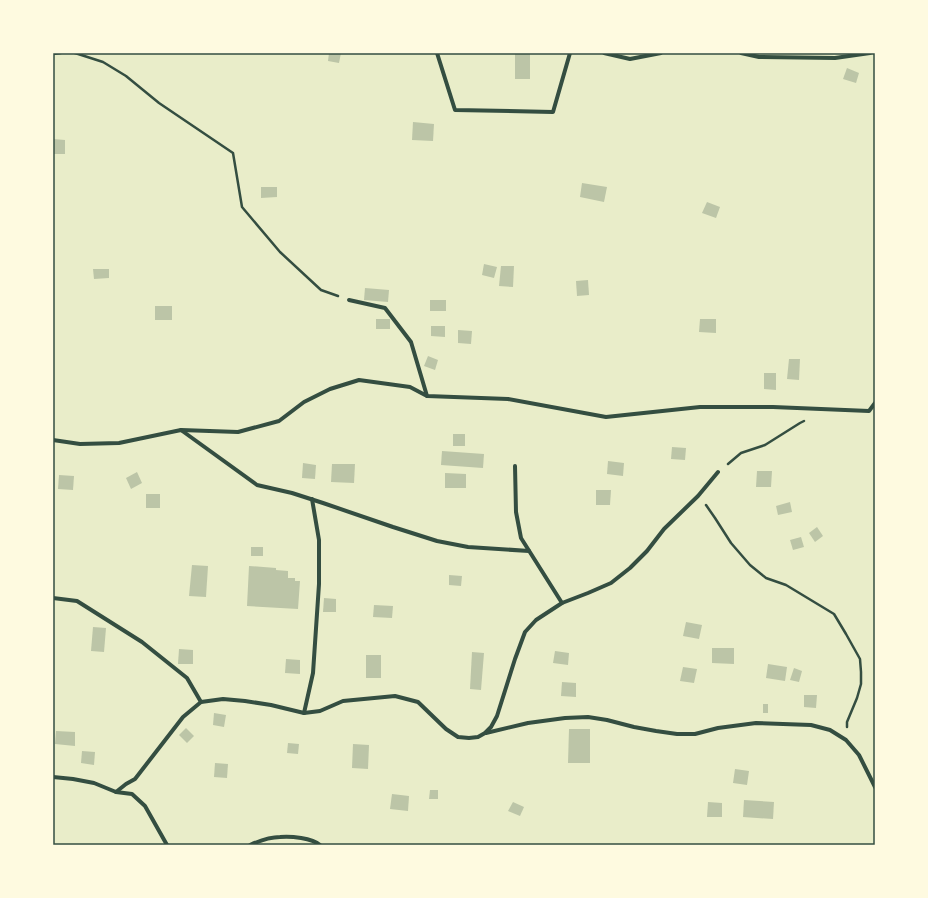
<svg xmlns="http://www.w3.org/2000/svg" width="928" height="898" viewBox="0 0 928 898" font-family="'Titillium Web',sans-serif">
<rect width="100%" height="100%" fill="#e9edc9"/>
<!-- building -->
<g fill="#bcc5a7">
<path d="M 329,53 L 341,53 L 339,63 L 328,61 Z"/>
<rect x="515" y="53" width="15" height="26"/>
<path d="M 847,68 L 859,73 L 856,83 L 843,79 Z"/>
<path d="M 413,122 L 434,124 L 433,141 L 412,140 Z"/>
<path d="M 53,139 L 65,140 L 65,154 L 53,154 Z"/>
<path d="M 582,183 L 607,187 L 604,202 L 580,197 Z"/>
<path d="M 261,187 L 277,187 L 277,197 L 261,198 Z"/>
<path d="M 707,202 L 720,207 L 716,218 L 702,213 Z"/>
<path d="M 484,264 L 497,267 L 494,278 L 482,275 Z"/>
<path d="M 501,266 L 514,266 L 513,287 L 499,286 Z"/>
<path d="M 93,269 L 109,269 L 109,278 L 94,279 Z"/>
<path d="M 588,280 L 589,295 L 577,296 L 576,281 Z"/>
<path d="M 365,288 L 389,290 L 388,302 L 364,300 Z"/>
<rect x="430" y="300" width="16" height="11"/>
<rect x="155" y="306" width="17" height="14"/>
<rect x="376" y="319" width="14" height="10"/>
<path d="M 700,319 L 716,319 L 716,333 L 699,332 Z"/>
<path d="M 431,326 L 445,326 L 445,337 L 431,336 Z"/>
<path d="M 458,330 L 472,331 L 471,344 L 458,343 Z"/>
<path d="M 428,356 L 438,360 L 435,370 L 424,366 Z"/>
<path d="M 789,359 L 800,359 L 799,380 L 787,379 Z"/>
<path d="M 764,373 L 776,373 L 776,390 L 764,389 Z"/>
<rect x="453" y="434" width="12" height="12"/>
<path d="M 672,447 L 686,448 L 685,460 L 671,459 Z"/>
<path d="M 442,451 L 484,454 L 483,468 L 441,465 Z"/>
<path d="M 608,461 L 624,463 L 623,476 L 607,474 Z"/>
<path d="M 303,463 L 316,465 L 315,479 L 302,478 Z"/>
<path d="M 332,464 L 355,464 L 354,483 L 331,482 Z"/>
<path d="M 757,471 L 772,471 L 771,487 L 756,487 Z"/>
<path d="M 137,472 L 142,483 L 131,489 L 126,478 Z"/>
<path d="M 445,473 L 466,474 L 466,488 L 445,488 Z"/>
<path d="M 59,475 L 74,476 L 73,490 L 58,489 Z"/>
<path d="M 596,490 L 611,490 L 610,505 L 596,505 Z"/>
<rect x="146" y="494" width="14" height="14"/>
<path d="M 790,502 L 792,512 L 778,515 L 776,506 Z"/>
<path d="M 817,527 L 823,536 L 815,542 L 809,533 Z"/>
<path d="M 801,537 L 804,547 L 793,550 L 790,540 Z"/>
<rect x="251" y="547" width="12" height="9"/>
<path d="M 192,565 L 208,566 L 206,597 L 189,596 Z"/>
<path d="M 249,566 L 276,568 L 276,570 L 288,571 L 288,578 L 295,578 L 295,581 L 300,581 L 298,609 L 247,606 Z"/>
<path d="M 449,575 L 462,576 L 461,586 L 449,585 Z"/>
<path d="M 324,598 L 336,599 L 336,612 L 323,612 Z"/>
<path d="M 374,605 L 393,606 L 392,618 L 373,617 Z"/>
<path d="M 686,622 L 702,625 L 699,639 L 683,636 Z"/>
<path d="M 93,627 L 106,628 L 104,652 L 91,651 Z"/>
<path d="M 712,648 L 734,648 L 734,664 L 712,663 Z"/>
<path d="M 179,649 L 193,650 L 193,664 L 178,664 Z"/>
<path d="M 555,651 L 569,653 L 568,665 L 553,663 Z"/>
<path d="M 472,652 L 484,653 L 481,690 L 470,689 Z"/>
<rect x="366" y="655" width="15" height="23"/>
<path d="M 286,659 L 300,660 L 300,674 L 285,673 Z"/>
<path d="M 768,664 L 787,667 L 785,681 L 766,678 Z"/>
<path d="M 683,667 L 697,669 L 694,683 L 680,681 Z"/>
<path d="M 794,668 L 802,671 L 799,682 L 790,680 Z"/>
<path d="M 562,682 L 576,683 L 576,697 L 561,696 Z"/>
<path d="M 804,695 L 817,695 L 816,708 L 804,707 Z"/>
<rect x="763" y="704" width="5" height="9"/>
<path d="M 214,713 L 226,715 L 224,727 L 213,725 Z"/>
<path d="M 186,728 L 194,736 L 187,743 L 179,735 Z"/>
<path d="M 569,729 L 590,729 L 590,763 L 568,763 Z"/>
<path d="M 56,731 L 75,732 L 75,746 L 55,744 Z"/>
<path d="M 288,743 L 299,744 L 298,754 L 287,753 Z"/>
<path d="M 353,744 L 369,745 L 368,769 L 352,768 Z"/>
<path d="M 82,751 L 95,752 L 94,765 L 81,763 Z"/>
<path d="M 215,763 L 228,764 L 227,778 L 214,777 Z"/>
<path d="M 735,769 L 749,771 L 747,785 L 733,783 Z"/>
<path d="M 430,790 L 438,790 L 438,799 L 429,799 Z"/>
<path d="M 392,794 L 409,796 L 408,811 L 390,809 Z"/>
<path d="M 744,800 L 774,802 L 773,819 L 743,817 Z"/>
<path d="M 513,802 L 524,807 L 520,816 L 508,811 Z"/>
<path d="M 708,802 L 722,803 L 722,817 L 707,817 Z"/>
</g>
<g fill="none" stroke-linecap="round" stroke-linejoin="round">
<!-- path -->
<g stroke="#344e41" stroke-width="2.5">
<path d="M 75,53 L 103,62 L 126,76 L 159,103 L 233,153 L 242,207 L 280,252 L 321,290 L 338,296"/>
<path d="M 53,54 L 61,53"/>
<path d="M 728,464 L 741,453 L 765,445 L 800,423 L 804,421"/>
<path d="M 706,505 L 715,518 L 731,543 L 750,565 L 766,578 L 786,585 L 834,614 L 846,634 L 860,659 L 861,672 L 861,684 L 857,698 L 847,722 L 847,727"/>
</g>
<!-- minor -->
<g stroke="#344e41" stroke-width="4">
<path d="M 437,53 L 455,110 L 553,112 L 570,53"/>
<path d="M 604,53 L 630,59 L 661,53"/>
<path d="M 741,53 L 759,57 L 835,58 L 870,53"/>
<path d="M 349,300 L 385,308 L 411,342 L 427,396"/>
<path d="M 181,430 L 257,485 L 292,493 L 323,503 L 393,527 L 437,541 L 468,547 L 529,551"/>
<path d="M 53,440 L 80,444 L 119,443 L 181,430 L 238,432 L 279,421 L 304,402 L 330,389 L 359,380 L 410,387 L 427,396 L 508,399 L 606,417 L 700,407 L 773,407 L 869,411 L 875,403"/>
<path d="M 515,466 L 516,512 L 521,538 L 562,603"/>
<path d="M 53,598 L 77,601 L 142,642 L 187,678 L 201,702"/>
<path d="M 304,713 L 313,673 L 319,584 L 319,540 L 312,499"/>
<path d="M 486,733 L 528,723 L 565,718 L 588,717 L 607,720 L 634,727 L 656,731 L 677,734 L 695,734 L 718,728 L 756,723 L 811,725 L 830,730 L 846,740 L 859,755 L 875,787"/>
<path d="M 53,777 L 73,779 L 94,783 L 116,792 L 126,784 L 135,779 L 183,717 L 201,702 L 223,699 L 245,701 L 271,705 L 304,713 L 320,711 L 343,701 L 395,696 L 418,702 L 446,729 L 458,737 L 469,738 L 478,737 L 485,733 L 491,727 L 497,716 L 515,659 L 525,632 L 536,620 L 562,603 L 588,593 L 611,583 L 630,568 L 647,551 L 664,529 L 698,496 L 718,472"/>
<path d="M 116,792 L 132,794 L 145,806 L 167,845"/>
<path d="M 250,845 C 259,841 270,837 280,837 C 291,836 312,838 320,845"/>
</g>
</g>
<!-- border -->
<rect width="928" height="898" fill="none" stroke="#fefae0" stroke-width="108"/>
<rect x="54" y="54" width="820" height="790" fill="none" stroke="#344e41" stroke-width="1.5"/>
</svg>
